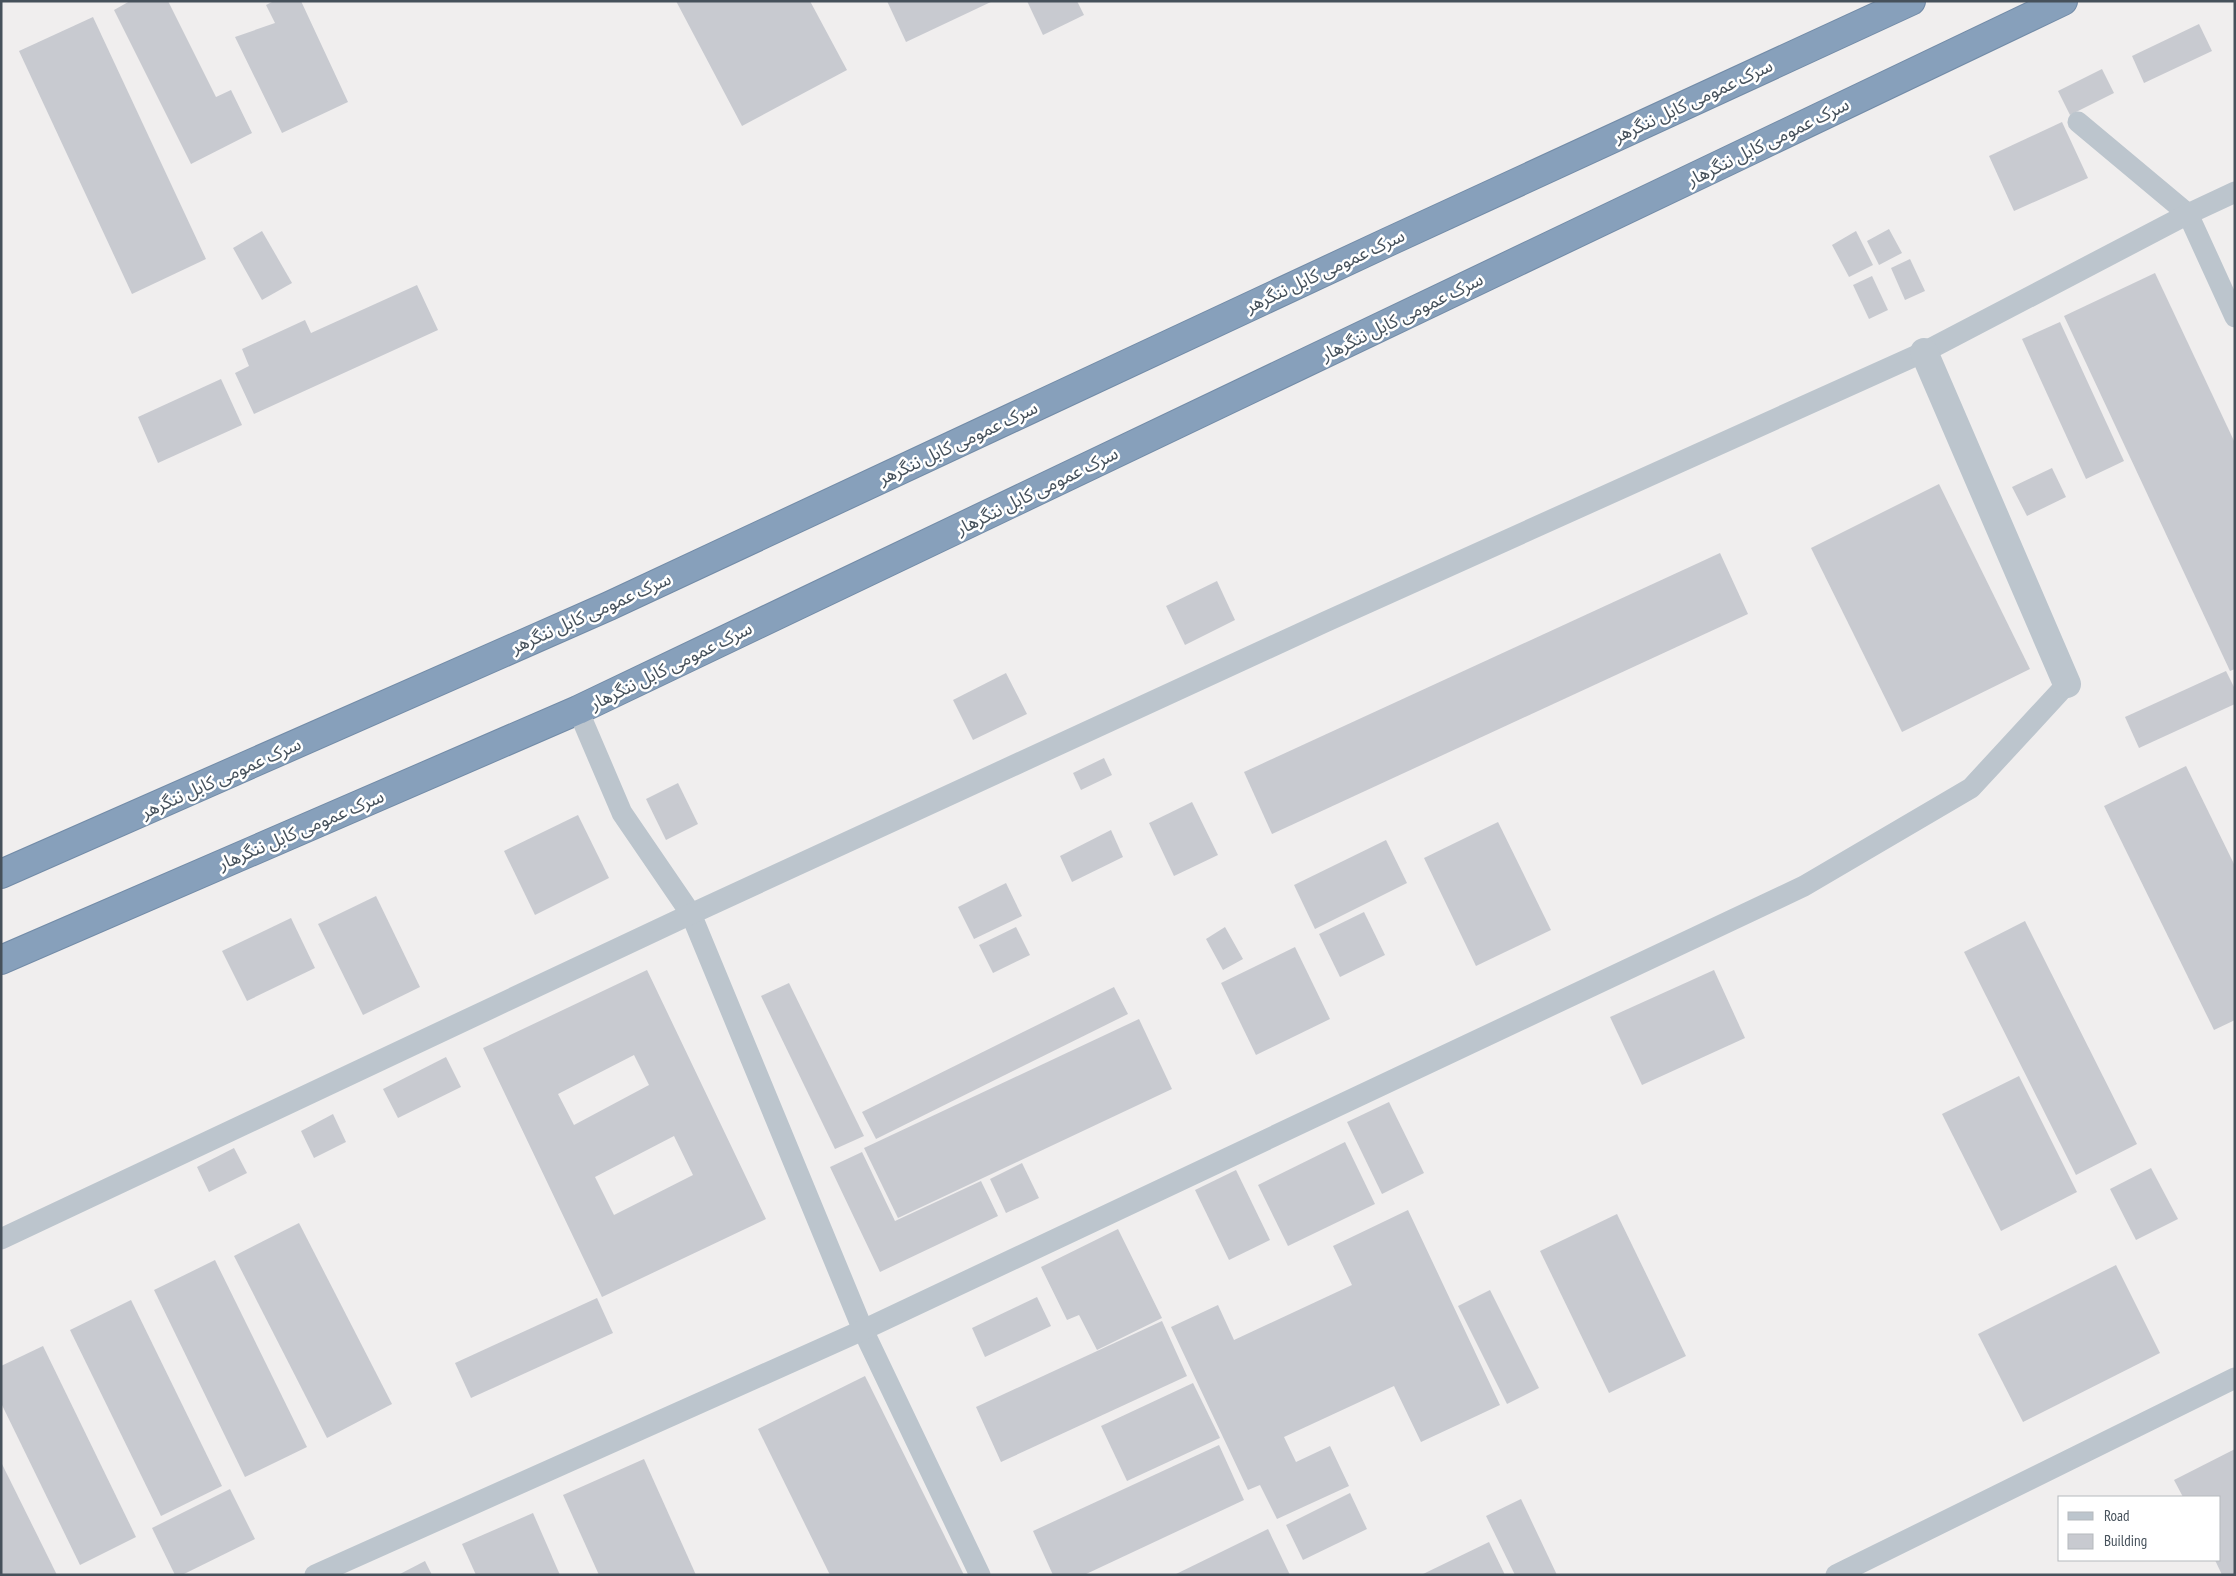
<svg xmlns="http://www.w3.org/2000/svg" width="2236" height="1576" viewBox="0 0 2236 1576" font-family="'PT Sans Narrow','Noto Sans Arabic',sans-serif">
<rect width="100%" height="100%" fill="#f0eeee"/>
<!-- building -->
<g fill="#c8cad0" fill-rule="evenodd">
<path d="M 130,1 L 168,1 L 216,97 L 231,90 L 252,133 L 191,164 L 114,10 Z"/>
<path d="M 274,1 L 301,1 L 348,102 L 282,133 L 235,37 L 275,23 L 266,5 Z"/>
<path d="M 676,1 L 810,1 L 847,70 L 742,126 Z"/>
<path d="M 887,1 L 993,1 L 906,42 Z"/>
<path d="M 1027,1 L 1077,1 L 1084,15 L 1043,35 Z"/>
<path d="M 93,17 L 206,259 L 132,294 L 19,51 Z"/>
<path d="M 2199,24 L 2212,51 L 2144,83 L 2132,56 Z"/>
<path d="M 2102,69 L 2114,93 L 2070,115 L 2058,91 Z"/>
<path d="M 2062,122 L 2088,178 L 2014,211 L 1989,156 Z"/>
<path d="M 1889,229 L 1902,253 L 1879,265 L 1867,241 Z"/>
<path d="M 262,231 L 292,283 L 262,300 L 233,248 Z"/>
<path d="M 1856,231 L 1873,265 L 1849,277 L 1832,245 Z"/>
<path d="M 1910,259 L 1925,291 L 1905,300 L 1891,268 Z"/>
<path d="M 2155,273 L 2235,443 L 2235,669 L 2230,671 L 2064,316 Z"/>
<path d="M 1872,276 L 1888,310 L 1869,319 L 1853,285 Z"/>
<path d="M 417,285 L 438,330 L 254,414 L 235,373 L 249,366 L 242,349 L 305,320 L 311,333 Z"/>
<path d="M 2060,322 L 2124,461 L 2086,479 L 2022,339 Z"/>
<path d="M 221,379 L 242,425 L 158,463 L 138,417 Z"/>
<path d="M 2052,468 L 2066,497 L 2027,516 L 2012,487 Z"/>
<path d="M 1939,484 L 2030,669 L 1902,732 L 1811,548 Z"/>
<path d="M 1720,553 L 1748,614 L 1272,834 L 1244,772 Z"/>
<path d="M 1217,581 L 1235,620 L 1185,645 L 1166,606 Z"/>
<path d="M 2226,671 L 2235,689 L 2235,704 L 2139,748 L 2125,717 Z"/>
<path d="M 1006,673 L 1027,714 L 973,740 L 953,700 Z"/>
<path d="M 1104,758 L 1112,775 L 1081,790 L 1073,773 Z"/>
<path d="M 2186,766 L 2235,866 L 2235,1020 L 2214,1030 L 2104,806 Z"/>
<path d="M 678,783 L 698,824 L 666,840 L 646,799 Z"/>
<path d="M 1192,802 L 1218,855 L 1174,876 L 1149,823 Z"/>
<path d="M 578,815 L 609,878 L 535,915 L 504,851 Z"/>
<path d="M 1498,822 L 1551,930 L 1476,966 L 1424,858 Z"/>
<path d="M 1111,830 L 1123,857 L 1072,882 L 1060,856 Z"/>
<path d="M 1386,840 L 1407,883 L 1315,929 L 1294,885 Z"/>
<path d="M 1006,883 L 1022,916 L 974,939 L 958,907 Z"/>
<path d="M 376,896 L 420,987 L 363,1015 L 318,924 Z"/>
<path d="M 1364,912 L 1385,955 L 1340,977 L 1319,934 Z"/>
<path d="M 291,918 L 315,968 L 247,1001 L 222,951 Z"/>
<path d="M 2025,921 L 2137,1144 L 2076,1175 L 1964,952 Z"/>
<path d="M 1016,927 L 1030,955 L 993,973 L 979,945 Z"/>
<path d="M 1225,927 L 1243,959 L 1223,970 L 1206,939 Z"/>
<path d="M 1295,947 L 1330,1019 L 1256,1055 L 1221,983 Z"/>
<path d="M 647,970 L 766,1219 L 602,1297 L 483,1048 ZM 634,1055 L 649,1085 L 574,1125 L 558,1094 ZM 674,1136 L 693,1175 L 614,1215 L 595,1177 Z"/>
<path d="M 1714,970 L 1745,1038 L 1642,1085 L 1610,1017 Z"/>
<path d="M 789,983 L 864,1136 L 835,1149 L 761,996 Z"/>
<path d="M 1114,987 L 1128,1014 L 876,1139 L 862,1112 Z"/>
<path d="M 1139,1019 L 1172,1089 L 898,1218 L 864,1148 Z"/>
<path d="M 446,1057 L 461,1087 L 398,1118 L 383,1089 Z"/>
<path d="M 2019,1076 L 2077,1192 L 2001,1231 L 1942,1114 Z"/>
<path d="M 1389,1102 L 1424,1173 L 1382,1194 L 1347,1122 Z"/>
<path d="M 333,1114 L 346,1142 L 314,1158 L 301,1131 Z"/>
<path d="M 1345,1142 L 1375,1204 L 1288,1246 L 1258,1185 Z"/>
<path d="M 234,1148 L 247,1173 L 209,1192 L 197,1167 Z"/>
<path d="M 862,1152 L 895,1221 L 981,1181 L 998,1216 L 880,1272 L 830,1167 Z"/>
<path d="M 1022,1163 L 1039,1198 L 1006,1213 L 990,1179 Z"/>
<path d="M 2151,1168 L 2178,1219 L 2136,1240 L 2110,1189 Z"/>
<path d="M 1236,1170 L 1270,1240 L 1229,1260 L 1195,1190 Z"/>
<path d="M 1408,1210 L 1500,1405 L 1421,1442 L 1394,1386 L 1284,1437 L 1296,1462 L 1330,1446 L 1349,1486 L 1277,1519 L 1260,1485 L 1248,1490 L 1171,1327 L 1218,1305 L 1234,1340 L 1352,1285 L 1333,1246 Z"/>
<path d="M 1617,1214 L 1686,1356 L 1609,1393 L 1540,1251 Z"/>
<path d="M 299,1223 L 392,1404 L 327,1438 L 234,1256 Z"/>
<path d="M 1118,1229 L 1162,1318 L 1097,1350 L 1079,1315 L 1067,1320 L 1041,1267 Z"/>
<path d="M 215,1260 L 307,1447 L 245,1477 L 154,1290 Z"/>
<path d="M 2116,1265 L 2160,1353 L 2023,1422 L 1978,1334 Z"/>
<path d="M 1490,1290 L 1539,1388 L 1507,1404 L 1458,1306 Z"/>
<path d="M 1037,1297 L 1051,1326 L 985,1357 L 972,1328 Z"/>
<path d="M 597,1298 L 613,1333 L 471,1398 L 455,1363 Z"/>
<path d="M 131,1300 L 222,1486 L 161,1516 L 70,1330 Z"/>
<path d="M 1162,1321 L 1187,1376 L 1001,1462 L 976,1407 Z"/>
<path d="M 43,1346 L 136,1537 L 80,1565 L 1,1403 L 1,1366 Z"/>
<path d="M 865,1376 L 964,1575 L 830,1575 L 758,1429 Z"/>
<path d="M 1193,1383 L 1220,1438 L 1127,1481 L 1101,1426 Z"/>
<path d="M 1219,1445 L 1244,1500 L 1084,1575 L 1053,1575 L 1033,1531 Z"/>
<path d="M 2235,1449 L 2235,1575 L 2222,1575 L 2215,1560 L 2220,1560 L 2220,1497 L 2183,1497 L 2174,1480 Z"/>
<path d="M 644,1459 L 696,1575 L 599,1575 L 563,1495 Z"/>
<path d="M 1,1462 L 57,1575 L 1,1575 Z"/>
<path d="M 230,1489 L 255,1539 L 182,1575 L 175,1575 L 152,1528 Z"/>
<path d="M 1350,1493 L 1367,1529 L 1303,1560 L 1286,1525 Z"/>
<path d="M 1521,1499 L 1557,1575 L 1515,1575 L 1486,1516 Z"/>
<path d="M 533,1513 L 560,1575 L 476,1575 L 462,1544 Z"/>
<path d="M 1268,1529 L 1290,1575 L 1174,1575 Z"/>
<path d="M 1489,1542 L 1505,1575 L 1421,1575 Z"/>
<path d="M 425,1561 L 432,1575 L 398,1575 Z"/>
</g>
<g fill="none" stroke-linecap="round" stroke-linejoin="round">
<defs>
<g id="highway">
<path d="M 1,874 L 609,606 L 1388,242 L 1911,1"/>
<path d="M 1,960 L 578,710 L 2063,1"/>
</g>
</defs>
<!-- highway casing -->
<use href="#highway" stroke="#728ba7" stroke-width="30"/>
<!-- lane -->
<g stroke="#bcc5cd" stroke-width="21">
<path d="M 2078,122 L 2188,214 L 2235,317"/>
<path d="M 578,710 L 622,813 L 691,914 L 863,1330 L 980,1575"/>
<path d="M 1,1239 L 691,914 L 1325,622 L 1924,352 L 2188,214 L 2235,192"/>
<path d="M 315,1575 L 863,1330 L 1804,886 L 1971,788 L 2067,684"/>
<path d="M 1836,1575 L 2235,1378"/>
</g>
<!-- street -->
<path stroke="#bcc5cd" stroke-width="28" d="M 1924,352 L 2067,684"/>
<!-- highway -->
<use href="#highway" stroke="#87a0bb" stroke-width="28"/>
</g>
<g text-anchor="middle" stroke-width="5" stroke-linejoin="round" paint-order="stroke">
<!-- street labels -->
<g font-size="18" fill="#46515b" stroke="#fff">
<text transform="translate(1693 101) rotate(-25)" y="6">سرک عمومی کابل ننگرهر</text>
<text transform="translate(1768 142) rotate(-26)" y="6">سرک عمومی کابل ننگرهار</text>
<text transform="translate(1325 271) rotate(-25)" y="6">سرک عمومی کابل ننگرهر</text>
<text transform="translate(1402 317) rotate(-26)" y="6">سرک عمومی کابل ننگرهار</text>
<text transform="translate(958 443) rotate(-25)" y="6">سرک عمومی کابل ننگرهر</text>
<text transform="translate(1037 491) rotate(-26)" y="6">سرک عمومی کابل ننگرهار</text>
<text transform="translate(591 613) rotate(-24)" y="6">سرک عمومی کابل ننگرهر</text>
<text transform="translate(671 666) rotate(-26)" y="6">سرک عمومی کابل ننگرهار</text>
<text transform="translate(221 778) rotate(-24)" y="6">سرک عمومی کابل ننگرهر</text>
<text transform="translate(301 830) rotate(-23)" y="6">سرک عمومی کابل ننگرهار</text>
</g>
</g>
<!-- border -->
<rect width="2236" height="1576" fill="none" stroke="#46515b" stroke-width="5"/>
<!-- legend -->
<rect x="2058" y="1496" width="162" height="65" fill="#ffffff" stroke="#b5b9bd"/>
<rect x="2068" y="1512" width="25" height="8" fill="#bcc5cd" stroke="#b5b9bd"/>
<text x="2104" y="1521" font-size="15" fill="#46515b">Road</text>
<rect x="2068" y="1534" width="25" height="15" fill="#c8cad0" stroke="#b5b9bd"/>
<text x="2104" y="1546" font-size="15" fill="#46515b">Building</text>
</svg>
